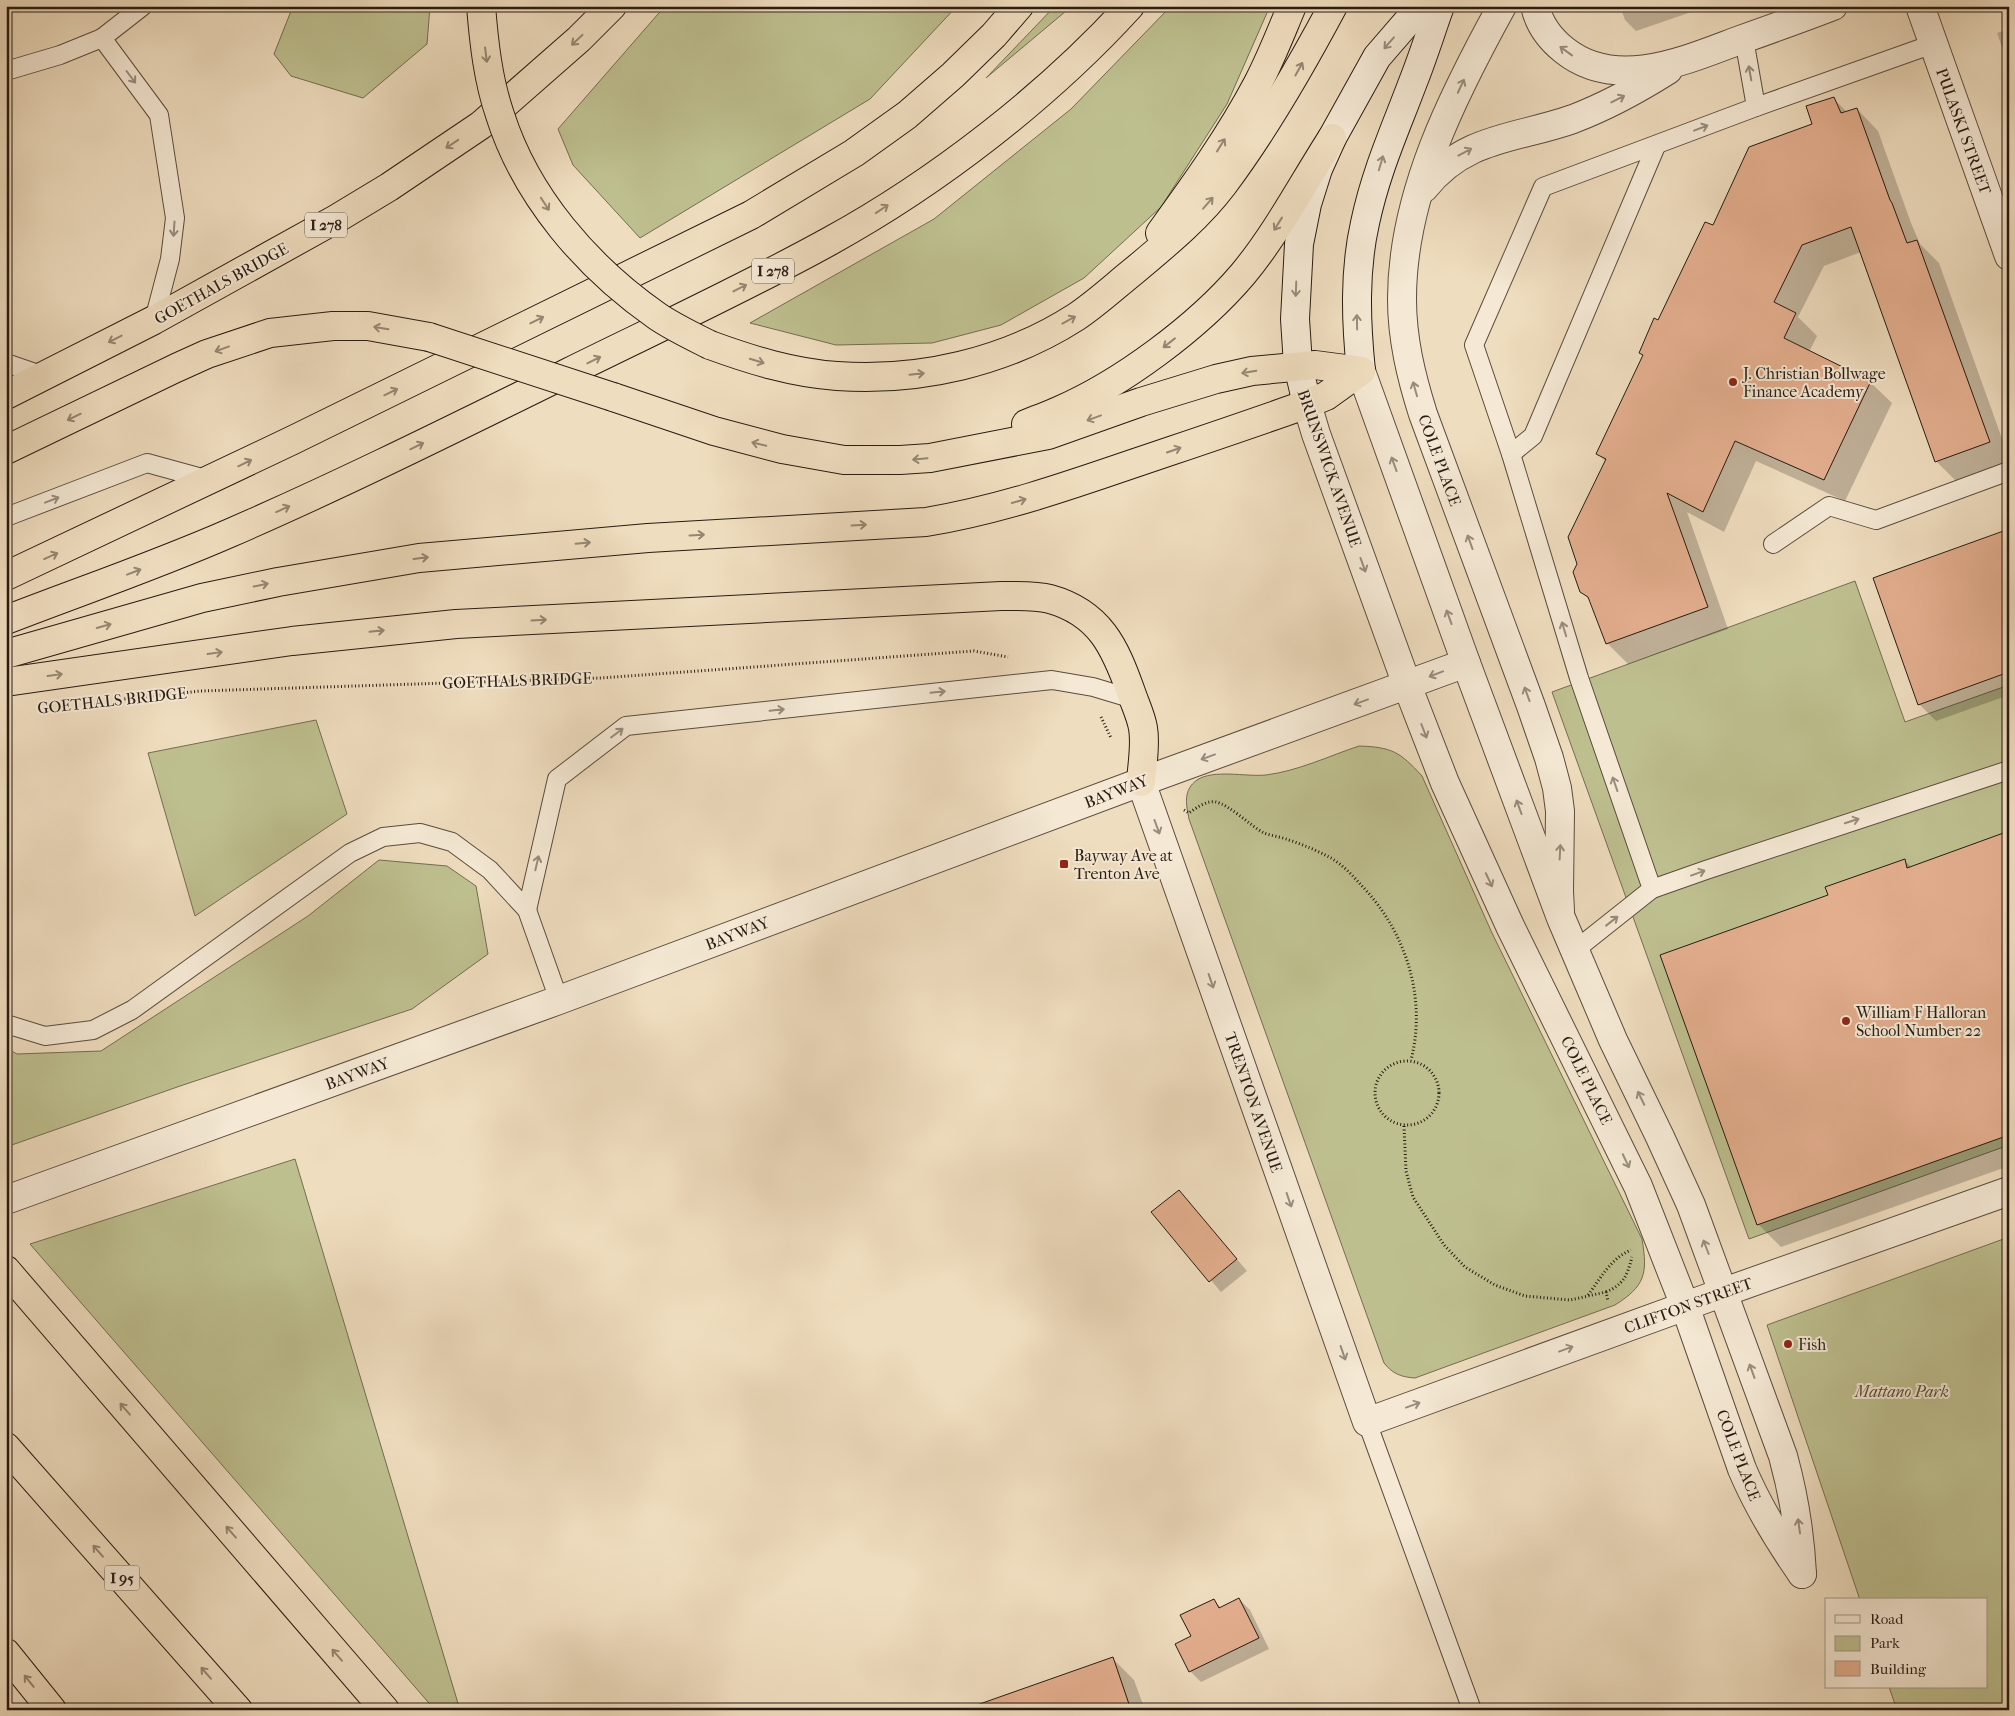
<svg xmlns="http://www.w3.org/2000/svg" width="2015" height="1716" viewBox="0 0 2015 1716" font-family="'IM FELL French Canon',serif">
<rect width="100%" height="100%" fill="#efddbf"/>
<filter id="stains"><feTurbulence type="fractalNoise" baseFrequency=".004" numOctaves="4"/><feColorMatrix values="0 0 0 0 .2 0 0 0 0 .09 0 0 0 0 .02 0 0 0 .5 -.17"/></filter>
<radialGradient id="worn" r=".72"><stop offset=".6" stop-color="#630" stop-opacity="0"/><stop offset="1" stop-color="#630" stop-opacity=".3"/></radialGradient>
<!-- green -->
<g fill="#bebf8f" stroke="#736d50">
<path d="M 293,6 L 430,6 L 427,44 L 363,98 L 291,76 L 274,54 Z"/>
<path d="M 665,6 L 957,6 L 870,99 L 640,238 L 573,165 L 558,129 Z"/>
<path d="M 1055,6 L 1072,6 L 986,78 Z"/>
<path d="M 1171,6 L 1270,6 L 1227,104 L 1161,207 L 1084,278 L 1001,325 L 932,343 L 836,345 L 750,323 L 934,219 L 1071,109 Z"/>
<path d="M 1855,581 L 1905,722 L 2009,685 L 2009,1145 L 1749,1239 L 1552,692 Z"/>
<path d="M 316,720 L 347,814 L 195,916 L 148,753 Z"/>
<path d="M 1359,746 C 1392,747 1400,752 1422,776 L 1492,933 L 1642,1239 C 1648,1274 1645,1286 1615,1305 L 1415,1378 C 1401,1377 1393,1374 1384,1363 L 1189,819 C 1186,804 1183,790 1197,780 C 1213,769 1246,777 1266,775 C 1298,771 1329,756 1359,746 Z"/>
<path d="M 379,860 L 447,866 L 476,886 L 488,954 L 412,1009 L 183,1085 L 6,1147 L 6,1048 L 17,1054 L 101,1051 L 308,916 Z"/>
<path d="M 295,1159 L 460,1710 L 435,1710 L 30,1244 Z"/>
<path d="M 2009,1237 L 2009,1710 L 1897,1710 L 1889,1687 L 1986,1687 L 1986,1600 L 1860,1600 L 1767,1325 Z"/>
</g>
<!-- shadow -->
<g fill="#0003">
<path d="M 1620,6 L 1709,6 L 1636,31 L 1625,20 Z"/>
<path d="M 2009,29 L 2009,67 L 1997,33 Z"/>
<path d="M 1834,99 L 1847,112 L 1857,109 L 1878,131 L 1911,223 L 1920,244 L 1939,263 L 2009,458 L 2009,464 L 1957,482 L 1936,461 L 1861,252 L 1824,266 L 1798,317 L 1817,336 L 1809,352 L 1870,382 L 1892,403 L 1845,501 L 1756,461 L 1724,532 L 1687,512 L 1728,629 L 1628,664 L 1607,643 L 1590,600 L 1581,591 L 1578,564 L 1606,462 L 1598,454 L 1644,356 L 1640,353 L 1714,227 L 1814,125 Z"/>
<path d="M 2009,530 L 2009,695 L 1936,721 L 1919,704 Z"/>
<path d="M 2009,833 L 2009,1166 L 1781,1247 L 1759,1225 L 1661,956 L 1830,896 L 1904,860 L 1912,868 Z"/>
<path d="M 1179,1191 L 1247,1271 L 1221,1292 L 1153,1212 Z"/>
<path d="M 1239,1599 L 1250,1610 L 1269,1649 L 1201,1682 L 1190,1671 L 1192,1637 L 1214,1600 L 1221,1608 Z"/>
<path d="M 1112,1658 L 1134,1680 L 1145,1710 L 968,1710 Z"/>
</g>
<!-- building -->
<g fill="#e3ae8e" stroke="#281b12">
<path d="M 1834,97 L 1841,113 L 1857,108 L 1890,200 L 1892,203 L 1907,243 L 1917,240 L 1990,442 L 1935,462 L 1851,227 L 1802,245 L 1774,302 L 1796,313 L 1784,338 L 1871,381 L 1824,480 L 1735,441 L 1703,512 L 1667,493 L 1708,607 L 1606,644 L 1588,597 L 1580,592 L 1573,572 L 1577,564 L 1568,537 L 1606,459 L 1596,454 L 1643,355 L 1639,353 L 1654,318 L 1658,320 L 1705,222 L 1713,225 L 1749,147 L 1812,124 L 1806,106 Z"/>
<path d="M 2009,529 L 2009,672 L 1918,705 L 1873,578 Z"/>
<path d="M 2009,831 L 2009,1135 L 1757,1225 L 1660,955 L 1828,895 L 1825,887 L 1905,859 L 1907,868 Z"/>
<path d="M 1179,1190 L 1237,1259 L 1209,1282 L 1151,1212 Z"/>
<path d="M 1239,1598 L 1259,1638 L 1189,1672 L 1175,1644 L 1191,1636 L 1180,1615 L 1214,1599 L 1219,1608 Z"/>
<path d="M 1113,1657 L 1131,1710 L 975,1710 L 974,1706 Z"/>
</g>
<g fill="none" stroke-linecap="round" stroke-linejoin="round">
<defs>
<g id="service">
<path d="M 102,38 L 159,115 L 175,218 L 170,259 L 154,320"/>
<path d="M 1744,39 L 1756,107"/>
<path d="M 6,71 L 60,55 L 102,38 L 143,6"/>
<path d="M 6,363 L 44,376"/>
<path d="M 1511,454 L 1533,436 L 1656,146"/>
<path d="M 6,517 L 147,463 L 209,480"/>
<path d="M 1773,544 L 1829,506 L 1876,520 L 2009,471"/>
<path d="M 1652,889 L 1706,870 L 2009,770"/>
<path d="M 527,910 L 557,779 L 626,726 L 1052,680 L 1093,687 L 1133,699"/>
<path d="M 1574,951 L 1652,889 L 1579,678 L 1511,454 L 1474,345 L 1543,187 L 1756,107 L 1933,44"/>
<path d="M 6,1024 L 45,1036 L 93,1030 L 132,1010 L 350,853 L 383,837 L 420,833 L 452,842 L 490,870 L 527,910 L 559,1000"/>
<path d="M 1367,1422 L 1472,1710"/>
</g>
<g id="minor">
<path d="M 1502,6 C 1453,95 1402,195 1402,299 C 1402,339 1411,376 1423,414 L 1531,706 L 1549,758 L 1557,788 L 1560,811 L 1559,891 L 1560,911"/>
<path d="M 1535,6 C 1539,24 1549,38 1564,50 C 1616,92 1686,60 1740,40 C 1771,29 1802,18 1833,6"/>
<path d="M 1920,6 L 2009,256"/>
<path d="M 1424,188 C 1465,136 1517,139 1573,119 C 1607,106 1638,89 1668,70"/>
<path d="M 1724,1292 L 2009,1191"/>
</g>
<g id="tertiary">
<path d="M 1361,371 L 1466,663 L 1561,918 L 1613,1040 L 1660,1137 L 1691,1205 L 1783,1456 C 1794,1496 1800,1533 1802,1574"/>
<path d="M 1307,404 L 1316,434 L 1407,685 L 1445,783 L 1510,926 L 1638,1186 L 1685,1306 L 1742,1469 C 1758,1507 1779,1541 1802,1574"/>
<path d="M 1141,782 L 1367,1422 L 1724,1292"/>
<path d="M 6,1200 L 559,1000 L 1141,782 L 1466,663"/>
</g>
<g id="secondary">
<path d="M 1361,371 C 1356,322 1354,272 1365,223 C 1376,171 1395,130 1413,82 C 1423,57 1431,31 1440,6"/>
<path d="M 1307,404 L 1298,365 L 1295,319 L 1299,244 L 1307,204 L 1318,169 L 1332,138 L 1377,57 L 1421,6"/>
</g>
<g id="motorway">
<path d="M 1160,233 C 1195,185 1230,136 1258,83 C 1271,58 1281,32 1292,6"/>
<path d="M 710,345 C 751,360 793,373 837,376 C 919,382 1006,362 1076,317 C 1097,303 1115,286 1135,270 C 1166,244 1198,218 1223,185 C 1265,129 1300,68 1333,6"/>
<path d="M 6,395 L 154,320 L 336,219 L 389,187 L 481,125 L 579,39 L 612,6"/>
<path d="M 613,397 L 714,431 L 782,449 L 844,460 L 900,460 L 930,458 L 1048,435 L 1141,402 L 1216,379 L 1252,371 L 1315,365 L 1361,371"/>
<path d="M 1026,424 C 1037,419 1048,416 1058,411 C 1121,384 1198,327 1243,274 C 1277,233 1303,183 1332,138"/>
<path d="M 6,450 L 176,368 L 207,354 L 270,333 L 333,326 L 368,326 L 429,337"/>
<path d="M 6,576 L 293,440 L 751,215 L 854,153 L 907,115 L 953,75 L 994,35 L 1019,6"/>
<path d="M 6,620 C 81,591 157,565 230,533 C 345,483 457,427 569,372 C 656,329 745,288 830,241 C 937,182 1047,97 1130,6"/>
<path d="M 6,654 L 202,598 L 278,582 L 419,558 L 648,538 L 926,522 C 999,510 1068,486 1138,462 C 1194,443 1251,424 1307,404 L 1326,396 L 1361,371"/>
<path d="M 6,682 L 292,641 L 456,624 L 1001,596 C 1017,596 1035,595 1050,599 C 1100,613 1115,647 1131,692 C 1135,704 1141,716 1143,728 C 1146,745 1142,765 1141,782"/>
<path d="M 6,1270 L 385,1710"/>
<path d="M 6,1447 L 238,1710"/>
<path d="M 6,1653 L 52,1710"/>
</g>
</defs>
<!-- service casing -->
<use href="#service" stroke="#5a4c3d" stroke-width="20"/>
<!-- minor casing -->
<use href="#minor" stroke="#5a4c3d" stroke-width="30"/>
<!-- tertiary casing -->
<use href="#tertiary" stroke="#5a4c3d" stroke-width="30"/>
<!-- secondary casing -->
<use href="#secondary" stroke="#281b12" stroke-width="30"/>
<!-- motorway casing -->
<use href="#motorway" stroke="#281b12" stroke-width="30"/>
<!-- path -->
<g stroke="#281b12" stroke-width="3" stroke-dasharray="1 2.5" stroke-linecap="butt">
<path d="M 114,700 L 201,691 L 601,678 L 974,651 L 1008,657"/>
<path d="M 1101,717 L 1111,738"/>
<path d="M 1184,810 L 1189,813 C 1196,808 1207,800 1216,802 C 1230,805 1249,825 1264,833 C 1272,836 1281,837 1289,840 C 1304,845 1318,851 1331,858 C 1343,865 1353,876 1362,886 C 1406,932 1427,998 1411,1060"/>
<circle cx="1407" cy="1093" r="32"/>
<path d="M 1404,1126 L 1406,1171 L 1413,1197 L 1444,1245 L 1465,1267 L 1495,1285 L 1525,1296 L 1570,1300 L 1606,1292 L 1608,1301"/>
<path d="M 1606,1292 C 1624,1284 1627,1276 1632,1257"/>
<path d="M 1588,1295 C 1601,1278 1610,1259 1631,1250"/>
</g>
<!-- service -->
<use href="#service" stroke="#f5e9d5" stroke-width="18"/>
<!-- minor -->
<use href="#minor" stroke="#f5e9d5" stroke-width="28"/>
<!-- tertiary -->
<use href="#tertiary" stroke="#f5e9d5" stroke-width="28"/>
<!-- secondary -->
<use href="#secondary" stroke="#f5e9d5" stroke-width="28"/>
<!-- motorway -->
<use href="#motorway" stroke="#efddbf" stroke-width="28"/>
<defs>
<g id="motorway-bridge">
<path d="M 481,6 C 484,43 488,80 500,115 C 526,197 587,267 657,316 C 673,327 692,336 710,345"/>
<path d="M 429,337 L 613,397"/>
</g>
</defs>
<!-- motorway-bridge casing -->
<use href="#motorway-bridge" stroke="#281b12" stroke-width="30" stroke-linecap="butt"/>
<!-- motorway-bridge -->
<use href="#motorway-bridge" stroke="#efddbf" stroke-width="28"/>
</g>
<!-- one-way arrows -->
<defs><path id="oneway-shaft" d="M-6 0H5M1.5-3L5.5 0L1.5 3" fill="none" stroke-width="1.6" stroke-linecap="round" stroke-linejoin="round" transform="scale(1.25)"/></defs>
<g stroke="#958671">
<use href="#oneway-shaft" transform="translate(577 40) rotate(137)"/>
<use href="#oneway-shaft" transform="translate(486 55) rotate(83)"/>
<use href="#oneway-shaft" transform="translate(1299 69) rotate(-61)"/>
<use href="#oneway-shaft" transform="translate(452 144) rotate(146)"/>
<use href="#oneway-shaft" transform="translate(1221 145) rotate(-58)"/>
<use href="#oneway-shaft" transform="translate(1208 203) rotate(-49)"/>
<use href="#oneway-shaft" transform="translate(545 204) rotate(57)"/>
<use href="#oneway-shaft" transform="translate(882 209) rotate(-34)"/>
<use href="#oneway-shaft" transform="translate(1278 224) rotate(122)"/>
<use href="#oneway-shaft" transform="translate(740 288) rotate(-27)"/>
<use href="#oneway-shaft" transform="translate(537 320) rotate(-26)"/>
<use href="#oneway-shaft" transform="translate(1069 320) rotate(-29)"/>
<use href="#oneway-shaft" transform="translate(381 328) rotate(-171)"/>
<use href="#oneway-shaft" transform="translate(115 339) rotate(153)"/>
<use href="#oneway-shaft" transform="translate(1169 343) rotate(142)"/>
<use href="#oneway-shaft" transform="translate(222 349) rotate(160)"/>
<use href="#oneway-shaft" transform="translate(594 360) rotate(-26)"/>
<use href="#oneway-shaft" transform="translate(757 361) rotate(17)"/>
<use href="#oneway-shaft" transform="translate(1249 372) rotate(170)"/>
<use href="#oneway-shaft" transform="translate(917 374) rotate(-6)"/>
<use href="#oneway-shaft" transform="translate(391 392) rotate(-26)"/>
<use href="#oneway-shaft" transform="translate(74 417) rotate(154)"/>
<use href="#oneway-shaft" transform="translate(1094 418) rotate(160)"/>
<use href="#oneway-shaft" transform="translate(759 444) rotate(-166)"/>
<use href="#oneway-shaft" transform="translate(417 446) rotate(-26)"/>
<use href="#oneway-shaft" transform="translate(1174 450) rotate(-19)"/>
<use href="#oneway-shaft" transform="translate(920 459) rotate(175)"/>
<use href="#oneway-shaft" transform="translate(245 463) rotate(-26)"/>
<use href="#oneway-shaft" transform="translate(1019 501) rotate(-16)"/>
<use href="#oneway-shaft" transform="translate(283 509) rotate(-24)"/>
<use href="#oneway-shaft" transform="translate(859 525) rotate(-3)"/>
<use href="#oneway-shaft" transform="translate(697 535) rotate(-3)"/>
<use href="#oneway-shaft" transform="translate(583 543) rotate(-5)"/>
<use href="#oneway-shaft" transform="translate(51 556) rotate(-24)"/>
<use href="#oneway-shaft" transform="translate(421 558) rotate(-7)"/>
<use href="#oneway-shaft" transform="translate(134 572) rotate(-21)"/>
<use href="#oneway-shaft" transform="translate(261 585) rotate(-12)"/>
<use href="#oneway-shaft" transform="translate(539 620) rotate(-3)"/>
<use href="#oneway-shaft" transform="translate(104 626) rotate(-16)"/>
<use href="#oneway-shaft" transform="translate(377 631) rotate(-6)"/>
<use href="#oneway-shaft" transform="translate(215 653) rotate(-8)"/>
<use href="#oneway-shaft" transform="translate(55 675) rotate(-8)"/>
<use href="#oneway-shaft" transform="translate(125 1409) rotate(-131)"/>
<use href="#oneway-shaft" transform="translate(231 1532) rotate(-131)"/>
<use href="#oneway-shaft" transform="translate(98 1551) rotate(-131)"/>
<use href="#oneway-shaft" transform="translate(337 1655) rotate(-131)"/>
<use href="#oneway-shaft" transform="translate(206 1673) rotate(-131)"/>
<use href="#oneway-shaft" transform="translate(29 1681) rotate(-129)"/>
</g>
<g stroke="#998c7d">
<use href="#oneway-shaft" transform="translate(1389 43) rotate(131)"/>
<use href="#oneway-shaft" transform="translate(1566 51) rotate(-144)"/>
<use href="#oneway-shaft" transform="translate(1750 73) rotate(-100)"/>
<use href="#oneway-shaft" transform="translate(131 77) rotate(53)"/>
<use href="#oneway-shaft" transform="translate(1461 86) rotate(-65)"/>
<use href="#oneway-shaft" transform="translate(1618 99) rotate(-27)"/>
<use href="#oneway-shaft" transform="translate(1701 128) rotate(-21)"/>
<use href="#oneway-shaft" transform="translate(1465 152) rotate(-28)"/>
<use href="#oneway-shaft" transform="translate(1381 163) rotate(-73)"/>
<use href="#oneway-shaft" transform="translate(174 229) rotate(94)"/>
<use href="#oneway-shaft" transform="translate(1296 289) rotate(92)"/>
<use href="#oneway-shaft" transform="translate(1357 322) rotate(-91)"/>
<use href="#oneway-shaft" transform="translate(1415 389) rotate(-106)"/>
<use href="#oneway-shaft" transform="translate(1394 464) rotate(-110)"/>
<use href="#oneway-shaft" transform="translate(52 500) rotate(-21)"/>
<use href="#oneway-shaft" transform="translate(1470 542) rotate(-110)"/>
<use href="#oneway-shaft" transform="translate(1363 565) rotate(70)"/>
<use href="#oneway-shaft" transform="translate(1449 617) rotate(-110)"/>
<use href="#oneway-shaft" transform="translate(1564 629) rotate(-107)"/>
<use href="#oneway-shaft" transform="translate(1436 674) rotate(159)"/>
<use href="#oneway-shaft" transform="translate(938 692) rotate(-6)"/>
<use href="#oneway-shaft" transform="translate(1527 694) rotate(-110)"/>
<use href="#oneway-shaft" transform="translate(1361 702) rotate(160)"/>
<use href="#oneway-shaft" transform="translate(777 710) rotate(-6)"/>
<use href="#oneway-shaft" transform="translate(1424 731) rotate(69)"/>
<use href="#oneway-shaft" transform="translate(617 733) rotate(-37)"/>
<use href="#oneway-shaft" transform="translate(1208 757) rotate(160)"/>
<use href="#oneway-shaft" transform="translate(1615 784) rotate(-109)"/>
<use href="#oneway-shaft" transform="translate(1519 807) rotate(-110)"/>
<use href="#oneway-shaft" transform="translate(1852 821) rotate(-18)"/>
<use href="#oneway-shaft" transform="translate(1157 827) rotate(70)"/>
<use href="#oneway-shaft" transform="translate(1560 852) rotate(-87)"/>
<use href="#oneway-shaft" transform="translate(537 863) rotate(-77)"/>
<use href="#oneway-shaft" transform="translate(1698 873) rotate(-20)"/>
<use href="#oneway-shaft" transform="translate(1489 880) rotate(65)"/>
<use href="#oneway-shaft" transform="translate(1612 921) rotate(-38)"/>
<use href="#oneway-shaft" transform="translate(1211 981) rotate(71)"/>
<use href="#oneway-shaft" transform="translate(1641 1098) rotate(-116)"/>
<use href="#oneway-shaft" transform="translate(1626 1161) rotate(65)"/>
<use href="#oneway-shaft" transform="translate(1289 1200) rotate(71)"/>
<use href="#oneway-shaft" transform="translate(1706 1247) rotate(-111)"/>
<use href="#oneway-shaft" transform="translate(1566 1349) rotate(-20)"/>
<use href="#oneway-shaft" transform="translate(1343 1353) rotate(71)"/>
<use href="#oneway-shaft" transform="translate(1752 1371) rotate(-110)"/>
<use href="#oneway-shaft" transform="translate(1413 1405) rotate(-20)"/>
<use href="#oneway-shaft" transform="translate(1799 1526) rotate(-98)"/>
</g>
<!-- markers -->
<g fill="#8f2418" stroke="#f5e9d5" stroke-width="2">
<circle cx="1733" cy="382" r="5"/>
<rect x="1059" y="859" width="10" height="10" rx="2.5"/>
<circle cx="1846" cy="1021" r="5"/>
<circle cx="1788" cy="1344" r="5"/>
</g>
<g text-anchor="middle" stroke-width="4" stroke-linejoin="round" paint-order="stroke">
<!-- shield labels -->
<g fill="#f5e9d5" stroke="#66594c" stroke-width="1">
<rect x="305" y="212.5" width="42" height="25" rx="4"/>
<rect x="752" y="258.5" width="42" height="25" rx="4"/>
<rect x="104.5" y="1565.5" width="35" height="25" rx="4"/>
</g>
<g font-size="15" font-weight="bold" fill="#281b12">
<text x="326" y="230">I 278</text>
<text x="773" y="276">I 278</text>
<text x="122" y="1583">I 95</text>
</g>
<!-- street labels -->
<g font-size="16" fill="#281b12" stroke="#f5e9d5">
<text transform="translate(1964 131) rotate(70)" y="6">PULASKI STREET</text>
<text transform="translate(221 283) rotate(-29)" y="6">GOETHALS BRIDGE</text>
<text transform="translate(1440 460) rotate(70)" y="6">COLE PLACE</text>
<text transform="translate(1330 468) rotate(71)" y="6">BRUNSWICK AVENUE</text>
<text transform="translate(517 680) rotate(-2)" y="6">GOETHALS BRIDGE</text>
<text transform="translate(112 700) rotate(-6)" y="6">GOETHALS BRIDGE</text>
<text transform="translate(1116 791) rotate(-21)" y="6">BAYWAY</text>
<text transform="translate(737 933) rotate(-21)" y="6">BAYWAY</text>
<text transform="translate(357 1073) rotate(-20)" y="6">BAYWAY</text>
<text transform="translate(1587 1080) rotate(64)" y="6">COLE PLACE</text>
<text transform="translate(1254 1102) rotate(71)" y="6">TRENTON AVENUE</text>
<text transform="translate(1688 1305) rotate(-20)" y="6">CLIFTON STREET</text>
<text transform="translate(1739 1455) rotate(69)" y="6">COLE PLACE</text>
</g>
<!-- poi labels -->
<g font-size="16" fill="#281b12" stroke="#f5e9d5" text-anchor="start">
<text x="1743" y="379">J. Christian Bollwage<tspan x="1743" dy="18">Finance Academy</tspan></text>
<text x="1074" y="861">Bayway Ave at<tspan x="1074" dy="18">Trenton Ave</tspan></text>
<text x="1856" y="1018">William F Halloran<tspan x="1856" dy="18">School Number 22</tspan></text>
<text x="1798" y="1350">Fish</text>
</g>
<!-- park labels -->
<g font-size="16" font-style="italic" fill="#554c38" stroke="#f5e9d5">
<text x="1902" y="1397">Mattano Park</text>
</g>
</g>
<!-- margin -->
<rect width="2015" height="1716" fill="none" stroke="#efddbf" stroke-width="25"/>
<rect x="8" y="8" width="2000" height="1701" fill="none" stroke="#281b12" stroke-width="2.5"/>
<rect x="12" y="12" width="1990" height="1691" fill="none" stroke="#281b12"/>
<!-- legend -->
<rect x="1825" y="1598" width="162" height="90" fill="#f5e9d5" stroke="#a39787"/>
<rect x="1835" y="1615" width="25" height="8" fill="#f5e9d5" stroke="#a39787"/>
<text x="1870" y="1624" font-size="15" fill="#281b12">Road</text>
<rect x="1835" y="1636" width="25" height="15" fill="#bebf8f" stroke="#a39787"/>
<text x="1870" y="1648" font-size="15" fill="#281b12">Park</text>
<rect x="1835" y="1661" width="25" height="15" fill="#e3ae8e" stroke="#a39787"/>
<text x="1870" y="1674" font-size="15" fill="#281b12">Building</text>
<rect width="100%" height="100%" filter="url(#stains)"/>
<rect width="100%" height="100%" fill="url(#worn)"/>
</svg>
